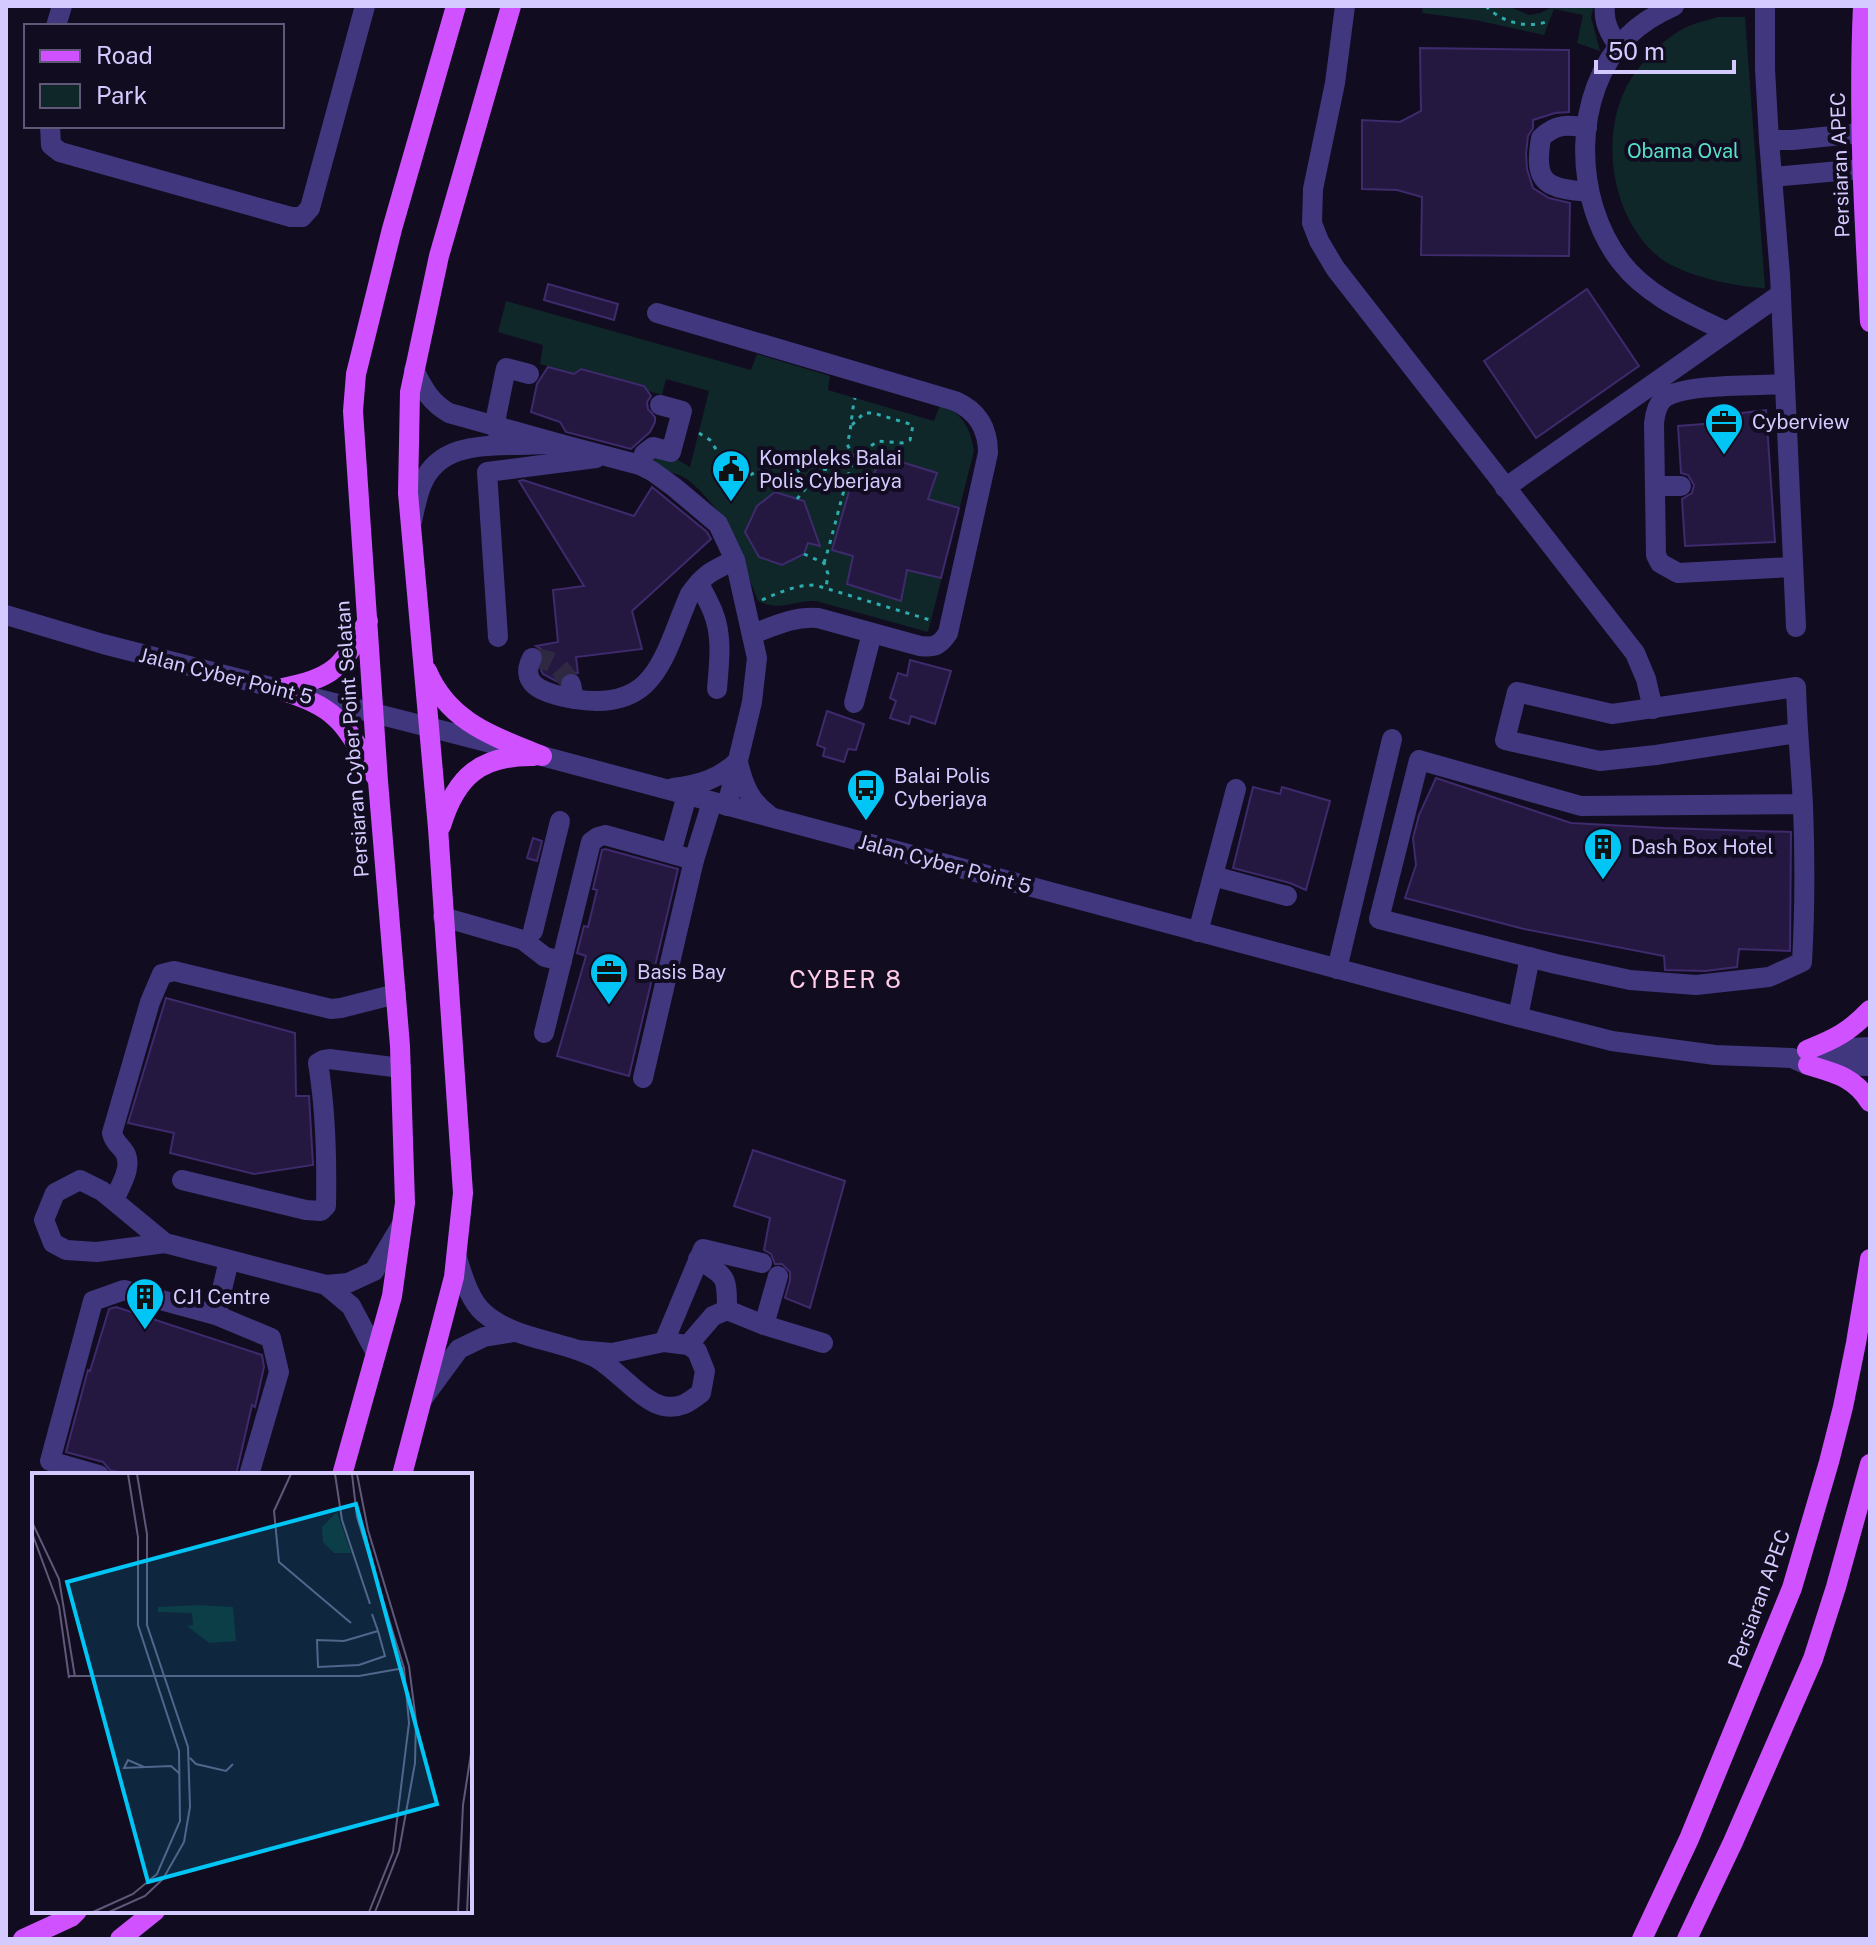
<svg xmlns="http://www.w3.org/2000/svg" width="1876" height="1945" viewBox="0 0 1876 1945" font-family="'Public Sans',sans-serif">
<rect width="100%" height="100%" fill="#110c1f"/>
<!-- green -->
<g fill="#0f2729">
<path d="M 1423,6 L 1508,6 L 1529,15 L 1540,13 L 1554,6 L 1594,6 L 1591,17 L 1600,51 L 1577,43 L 1583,15 L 1554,9 L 1544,35 L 1475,20 L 1422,13 Z"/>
<path d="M 1718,17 L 1745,17 L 1765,288 C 1736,287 1684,276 1660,258 C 1611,219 1597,133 1631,79 C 1644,59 1666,36 1689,26 C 1698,22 1708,20 1718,17 Z"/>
<path d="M 506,301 L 751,370 L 757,354 L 830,376 L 828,390 L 934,421 L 940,405 C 962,412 971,429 974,451 L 928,632 L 816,601 C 793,600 781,612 758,601 C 746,571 737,536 716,509 C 710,501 694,483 685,478 C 674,471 659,473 653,460 L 658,456 L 675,458 L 690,467 L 709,391 L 666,379 L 662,395 L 648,391 L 644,386 L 582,369 L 574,374 L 540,364 L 543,345 L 498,332 Z"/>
</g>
<!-- building -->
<g fill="#241840" stroke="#3e2a6c" stroke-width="2">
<path d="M 1420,48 L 1569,50 L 1569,112 L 1555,113 L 1533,120 L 1533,128 L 1528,136 L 1526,154 L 1527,169 L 1533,188 L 1549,198 L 1570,203 L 1569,256 L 1421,255 L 1422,197 L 1397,190 L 1362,189 L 1362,120 L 1400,122 L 1421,111 Z"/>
<path d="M 548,284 L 618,304 L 614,320 L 544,300 Z"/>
<path d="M 1587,289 L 1639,366 L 1536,438 L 1484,361 Z"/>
<path d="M 548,367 L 574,374 L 581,369 L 644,386 L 651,396 L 647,402 L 648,409 L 655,417 L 655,422 L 650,432 L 631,449 L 566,432 L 560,422 L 531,412 L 537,384 Z"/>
<path d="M 1766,410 L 1775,542 L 1685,546 L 1682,499 L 1692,493 L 1694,485 L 1688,475 L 1681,473 L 1678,426 L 1742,421 L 1742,413 Z"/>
<path d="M 879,455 L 937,473 L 928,499 L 959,508 L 941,578 L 907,570 L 901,601 L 847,584 L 853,556 L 832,550 L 853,478 L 872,484 Z"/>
<path d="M 523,480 L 634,516 L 652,487 L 707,532 L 711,539 L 632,611 L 642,649 L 576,657 L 578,673 L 568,672 L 562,675 L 558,682 L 543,674 L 541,670 L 545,655 L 541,649 L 536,646 L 558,642 L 553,590 L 584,586 L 519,481 Z"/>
<path d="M 775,492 L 804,501 L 820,546 L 808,543 L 804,554 L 782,565 L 759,557 L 745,532 L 757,506 Z"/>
<path d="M 910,660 L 951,671 L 935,724 L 911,716 L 909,724 L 890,718 L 896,701 L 890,698 L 898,673 L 907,676 Z"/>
<path d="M 827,711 L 864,724 L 856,750 L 848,749 L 844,762 L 823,756 L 825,748 L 817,745 Z"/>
<path d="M 1436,778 L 1571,823 L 1664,828 L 1791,832 L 1790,951 L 1739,949 L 1737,967 L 1705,971 L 1665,970 L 1664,956 L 1524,929 L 1405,898 L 1416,865 L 1413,838 L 1419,815 Z"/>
<path d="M 1253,787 L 1280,794 L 1282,787 L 1330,801 L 1306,890 L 1290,883 L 1233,868 Z"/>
<path d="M 533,838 L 542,841 L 537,861 L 527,858 Z"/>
<path d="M 605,849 L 678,869 L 629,1076 L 557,1056 L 586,956 L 577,953 L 584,926 L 588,927 L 597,890 L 593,889 L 602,850 Z"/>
<path d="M 166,998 L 295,1033 L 296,1096 L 309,1096 L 313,1165 L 254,1174 L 170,1153 L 174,1133 L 128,1123 Z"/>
<path d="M 753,1150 L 845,1181 L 810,1308 L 785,1298 L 790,1280 L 790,1272 L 782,1264 L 775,1264 L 771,1254 L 764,1250 L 770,1218 L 734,1206 Z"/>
<path d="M 116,1307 L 262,1355 L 264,1367 L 255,1407 L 252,1405 L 236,1475 L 129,1475 L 110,1470 L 103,1462 L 66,1452 L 88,1370 L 90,1371 L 109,1309 Z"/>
</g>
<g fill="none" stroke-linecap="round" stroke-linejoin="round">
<!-- minor-tunnel -->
<path stroke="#2e2841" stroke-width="20" stroke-dasharray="20 10" stroke-linecap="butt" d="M 532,658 C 556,660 558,665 571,684"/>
<!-- path -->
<g stroke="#2dacb0" stroke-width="3" stroke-dasharray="4 6" stroke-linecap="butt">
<path d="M 1486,6 C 1502,23 1528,29 1549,21"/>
<path d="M 852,425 L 864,413 L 873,413 L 913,425 L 910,440 L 902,443 L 878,441 L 854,457"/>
<path d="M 699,433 L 710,440 L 727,466 L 738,474 L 750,475 L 777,462 L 797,467 L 803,462 L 809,462 L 816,467 L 836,472 L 840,479 L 835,485 C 816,486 804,486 797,467"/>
<path d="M 797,499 L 809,484"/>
<path d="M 804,554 L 824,563 L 828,574 L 826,588"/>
<path d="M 824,563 C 835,528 842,492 854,458 L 847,444 C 852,428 851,414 855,398"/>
<path d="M 762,600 C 780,592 796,585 815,585 L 930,620"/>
</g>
<!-- minor -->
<g stroke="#41377e" stroke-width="20">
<path d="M 1345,6 L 1335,83 L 1313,189 L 1312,223 L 1319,241 L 1335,268 L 1635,653 L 1646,679 L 1653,709"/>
<path d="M 1605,6 C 1603,22 1610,34 1619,47"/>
<path d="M 1674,6 C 1658,13 1641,23 1628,36 C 1571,93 1573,200 1621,262 C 1647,296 1690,314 1727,332"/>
<path d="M 1765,6 L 1765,69 L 1769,140 L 1780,275 L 1796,627"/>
<path d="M 56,26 L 62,6"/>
<path d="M 50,126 L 51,145 L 60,152 L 291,217 L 302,217 L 310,208 L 365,6"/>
<path d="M 1587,128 C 1568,124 1555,124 1541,138 C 1533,185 1547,188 1589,192"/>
<path d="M 1769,140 L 1793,140 L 1861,133"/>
<path d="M 1772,177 L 1862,169"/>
<path d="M 657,313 L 955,401 C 978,411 988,429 988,453 L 948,633 C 940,645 935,648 920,646 L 818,618 C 794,616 774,626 753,634"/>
<path d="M 1785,384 C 1758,386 1681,383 1663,399 C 1657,405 1655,414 1654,423 L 1656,555 L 1660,563 L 1678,573 L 1792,567"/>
<path d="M 499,438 L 496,417 L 506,368 L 529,374"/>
<path d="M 560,444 L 640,465 L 652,471 L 674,487 L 718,524 L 735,560 L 757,658 L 752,702 L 727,806"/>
<path d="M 640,465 L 644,454 L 653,447 L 671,452 L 682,411 L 660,405"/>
<path d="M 1655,486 L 1681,486"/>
<path d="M 1505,488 L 1781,294"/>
<path d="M 412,521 C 415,509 417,495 422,484 C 438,447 475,446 509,445 C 526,445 543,444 560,444 L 449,413 C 429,401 424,389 414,370"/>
<path d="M 699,583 C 703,592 709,602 713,612 C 723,637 719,663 717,689"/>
<path d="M 6,615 L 103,644 L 542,756 L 1518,1017 L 1612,1041 L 1715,1055 L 1792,1058 L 1808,1065 L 1870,1066"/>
<path d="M 498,637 L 487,472 L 596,458"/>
<path d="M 532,658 C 516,688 553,695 574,699 L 571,684"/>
<path d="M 574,699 C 658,713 663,655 690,594 C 705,573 712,571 735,560"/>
<path d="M 854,703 L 872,633"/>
<path d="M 1797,733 L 1656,755 L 1600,761 L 1505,740 L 1517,692 L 1612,714 L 1796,687 C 1797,727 1801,766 1803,805 C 1805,857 1805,910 1802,962 L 1769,977 L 1696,985 L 1630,980 L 1556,964 L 1379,919 L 1419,760 L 1581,806 L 1803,804"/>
<path d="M 738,762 C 743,784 750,802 769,815"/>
<path d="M 673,788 C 699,785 719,779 738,761"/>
<path d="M 671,853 L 687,795"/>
<path d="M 1213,876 L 1287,896"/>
<path d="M 443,917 L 523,940 L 545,957 L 562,961"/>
<path d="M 533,931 L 560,821"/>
<path d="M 1198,932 L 1236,789"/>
<path d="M 1337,969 L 1392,739"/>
<path d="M 1518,1017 L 1530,957"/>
<path d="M 544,1033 L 591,842 L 598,837 L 605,835 L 694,860"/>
<path d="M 1810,1050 L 1870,1047"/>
<path d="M 643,1078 L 694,860 L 712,802"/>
<path d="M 182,1180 L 306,1210 L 321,1211 L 326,1206 C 327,1158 326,1111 318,1063 L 323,1060 L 329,1059 L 401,1068"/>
<path d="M 114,1200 C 120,1186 135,1164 123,1150 C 118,1143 114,1142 112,1133 L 150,1002 L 162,974 L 174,971 L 331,1009 L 341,1008 L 396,994"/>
<path d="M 165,1243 L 102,1191 L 80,1180 L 55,1193 L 44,1220 L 53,1243 L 66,1250 L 97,1252 L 165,1243 L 326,1285 L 348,1283 L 374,1271 L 401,1226"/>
<path d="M 457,1258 C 463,1276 469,1300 484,1313 C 516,1341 561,1339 598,1359 C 617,1370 643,1402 663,1406 C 680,1409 688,1403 701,1393 L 705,1371 L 697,1351 L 688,1345 L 664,1342 L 612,1353 L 577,1350"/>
<path d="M 698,1259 C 727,1277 727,1276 727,1310"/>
<path d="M 326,1285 L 351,1306 L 376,1353"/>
<path d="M 216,1315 L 229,1260"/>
<path d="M 764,1325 L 778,1276"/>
<path d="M 664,1342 L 703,1249 L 762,1263"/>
<path d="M 688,1345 L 713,1316 L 727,1310 L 764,1325 L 823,1343"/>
<path d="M 423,1398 L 459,1349 L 484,1337 L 514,1332"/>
<path d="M 99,1475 L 50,1461 L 93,1301 L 124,1290 L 216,1315 L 271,1338 L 279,1372 L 249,1475"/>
</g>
<!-- major -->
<g stroke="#cf51ff" stroke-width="20">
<path d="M 1863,6 C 1858,111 1864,216 1870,322"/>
<path d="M 427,671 C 449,723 494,736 542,756"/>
<path d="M 278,689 C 298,696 321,703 336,718 C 352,732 364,759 376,777"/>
<path d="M 278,689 C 336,677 339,670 368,621"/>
<path d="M 441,826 C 456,776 481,755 534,756"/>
<path d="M 1807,1050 C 1835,1039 1849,1032 1870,1010"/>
<path d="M 1808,1065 C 1835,1073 1854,1077 1870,1102"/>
<path d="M 342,1475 L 392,1296 L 405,1203 L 400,1046 L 378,781 L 353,411 L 356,374 L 392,229 L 456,6"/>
<path d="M 402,1475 L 454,1277 L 463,1193 L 438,828 L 408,493 L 410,392 L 439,256 L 511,6"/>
<path d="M 23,1939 L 71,1917 L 77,1911"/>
<path d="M 120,1939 L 155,1911"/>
<path d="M 1642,1939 L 1689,1839 L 1792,1588 L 1829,1462 L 1843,1407 L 1856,1343 L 1870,1259"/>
<path d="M 1687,1939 L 1733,1842 L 1813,1659 L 1836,1587 L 1870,1464"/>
</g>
</g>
<!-- icons -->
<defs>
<symbol id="office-pin" viewBox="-11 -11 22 30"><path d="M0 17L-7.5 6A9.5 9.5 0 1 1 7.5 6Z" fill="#00c5f5" stroke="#110c1f"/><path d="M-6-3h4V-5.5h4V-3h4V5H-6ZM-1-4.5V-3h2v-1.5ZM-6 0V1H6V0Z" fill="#111"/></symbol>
<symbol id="civic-pin" viewBox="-11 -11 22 30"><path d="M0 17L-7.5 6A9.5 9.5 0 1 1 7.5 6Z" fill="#00c5f5" stroke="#110c1f"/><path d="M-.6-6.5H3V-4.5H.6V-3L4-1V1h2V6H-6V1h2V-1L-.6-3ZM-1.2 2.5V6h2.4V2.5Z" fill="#111"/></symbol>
<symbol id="bus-pin" viewBox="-11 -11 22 30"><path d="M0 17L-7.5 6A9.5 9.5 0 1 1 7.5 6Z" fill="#00c5f5" stroke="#110c1f"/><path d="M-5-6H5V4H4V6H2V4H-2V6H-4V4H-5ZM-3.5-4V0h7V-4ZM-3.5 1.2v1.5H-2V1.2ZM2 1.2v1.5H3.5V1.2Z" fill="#111"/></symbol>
<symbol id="building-pin" viewBox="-11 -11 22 30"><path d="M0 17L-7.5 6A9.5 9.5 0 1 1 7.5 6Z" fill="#00c5f5" stroke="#110c1f"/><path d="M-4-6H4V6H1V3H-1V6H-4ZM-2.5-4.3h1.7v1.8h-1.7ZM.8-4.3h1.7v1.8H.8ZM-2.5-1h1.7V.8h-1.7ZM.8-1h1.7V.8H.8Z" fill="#111"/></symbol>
</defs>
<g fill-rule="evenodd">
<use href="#office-pin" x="1702" y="400" width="44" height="60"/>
<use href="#civic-pin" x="709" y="447" width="44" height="60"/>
<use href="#bus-pin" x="844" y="766" width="44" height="60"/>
<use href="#building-pin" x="1581" y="825" width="44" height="60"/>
<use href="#office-pin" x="587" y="950" width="44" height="60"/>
<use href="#building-pin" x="123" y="1275" width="44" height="60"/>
</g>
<g text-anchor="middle" stroke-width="8" stroke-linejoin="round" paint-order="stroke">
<!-- park labels -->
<g font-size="20" fill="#56dfca" stroke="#110c1f">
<text x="1683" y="158">Obama Oval</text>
</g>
<!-- street labels -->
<g font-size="20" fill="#d5caff" stroke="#110c1f">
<text transform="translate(1840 165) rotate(-92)" y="7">Persiaran APEC</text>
<text transform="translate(226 676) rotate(14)" y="7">Jalan Cyber Point 5</text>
<text transform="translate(352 739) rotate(-94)" y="7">Persiaran Cyber Point Selatan</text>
<text transform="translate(945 864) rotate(15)" y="7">Jalan Cyber Point 5</text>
<text transform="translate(1759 1599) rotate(-70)" y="7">Persiaran APEC</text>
</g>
<!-- poi labels -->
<g font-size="20" fill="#d5caff" stroke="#110c1f" text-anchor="start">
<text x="1752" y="429">Cyberview</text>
<text x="759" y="465">Kompleks Balai<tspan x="759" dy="23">Polis Cyberjaya</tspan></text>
<text x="894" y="783">Balai Polis<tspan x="894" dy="23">Cyberjaya</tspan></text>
<text x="1631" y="854">Dash Box Hotel</text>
<text x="637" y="979">Basis Bay</text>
<text x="173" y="1304">CJ1 Centre</text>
</g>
<!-- quarter labels -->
<g font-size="24" letter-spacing="2" fill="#ffcce8" stroke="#110c1f">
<text x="846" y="988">CYBER 8</text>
</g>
</g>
<!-- overview -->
<g transform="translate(32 1473)">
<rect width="440" height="440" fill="#110c1f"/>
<path d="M 305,39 L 319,80 L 302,80 L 291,69 L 290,54 ZM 167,132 L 201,134 L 204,168 L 177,170 L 155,153 L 161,152 L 160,140 L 126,139 L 126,134 Z" fill="#0f2729"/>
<path fill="none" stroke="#5f5879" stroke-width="2" d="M 259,1 L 242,38 L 247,89 L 319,150M 303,1 L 310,47 L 338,131M 320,1 L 325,44 L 372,195 L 377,250 L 361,379 L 337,439M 325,1 L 336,57 L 377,193 L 384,248 L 383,290 L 367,378 L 343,439M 0,49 L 27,106 L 43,204M 0,60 L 27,133 L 37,205M 340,141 L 346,158 L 353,183 L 327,192 L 286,194 L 285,167 L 312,168 L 346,158M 37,203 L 327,203 L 372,195M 158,285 L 164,291 L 194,298 L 201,291M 112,294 L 96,287 L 92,295 L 139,293 L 148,301M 61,439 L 101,421 L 125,401 L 148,348 L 147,278 L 106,152 L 106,64 L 96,1M 77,439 L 113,423 L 131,406 L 152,369 L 158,334 L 156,274 L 115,152 L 115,61 L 105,1M 426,439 L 431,332 L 440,274M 435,439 L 440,336"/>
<path fill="#00c5f5" fill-opacity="0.15" stroke="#00c5f5" stroke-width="4" d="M 324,31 L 405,331 L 116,409 L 35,109 Z"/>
<rect width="440" height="440" fill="none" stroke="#d5caff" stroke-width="4"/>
</g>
<!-- border -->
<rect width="1876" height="1945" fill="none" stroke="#d5caff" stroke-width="16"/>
<!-- legend -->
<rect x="24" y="24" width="260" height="104" fill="#110c1f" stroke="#5f5879" stroke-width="2"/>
<rect x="40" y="50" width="40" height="12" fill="#cf51ff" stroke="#5f5879" stroke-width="2"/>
<text x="96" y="64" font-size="24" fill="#d5caff">Road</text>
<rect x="40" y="84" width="40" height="24" fill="#0f2729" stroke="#5f5879" stroke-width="2"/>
<text x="96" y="104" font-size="24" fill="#d5caff">Park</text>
<!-- scale -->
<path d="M1596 60v12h138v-12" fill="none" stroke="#d5caff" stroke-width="4"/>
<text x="1608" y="60" font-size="24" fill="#d5caff" stroke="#110c1f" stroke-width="6" paint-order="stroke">50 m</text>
</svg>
